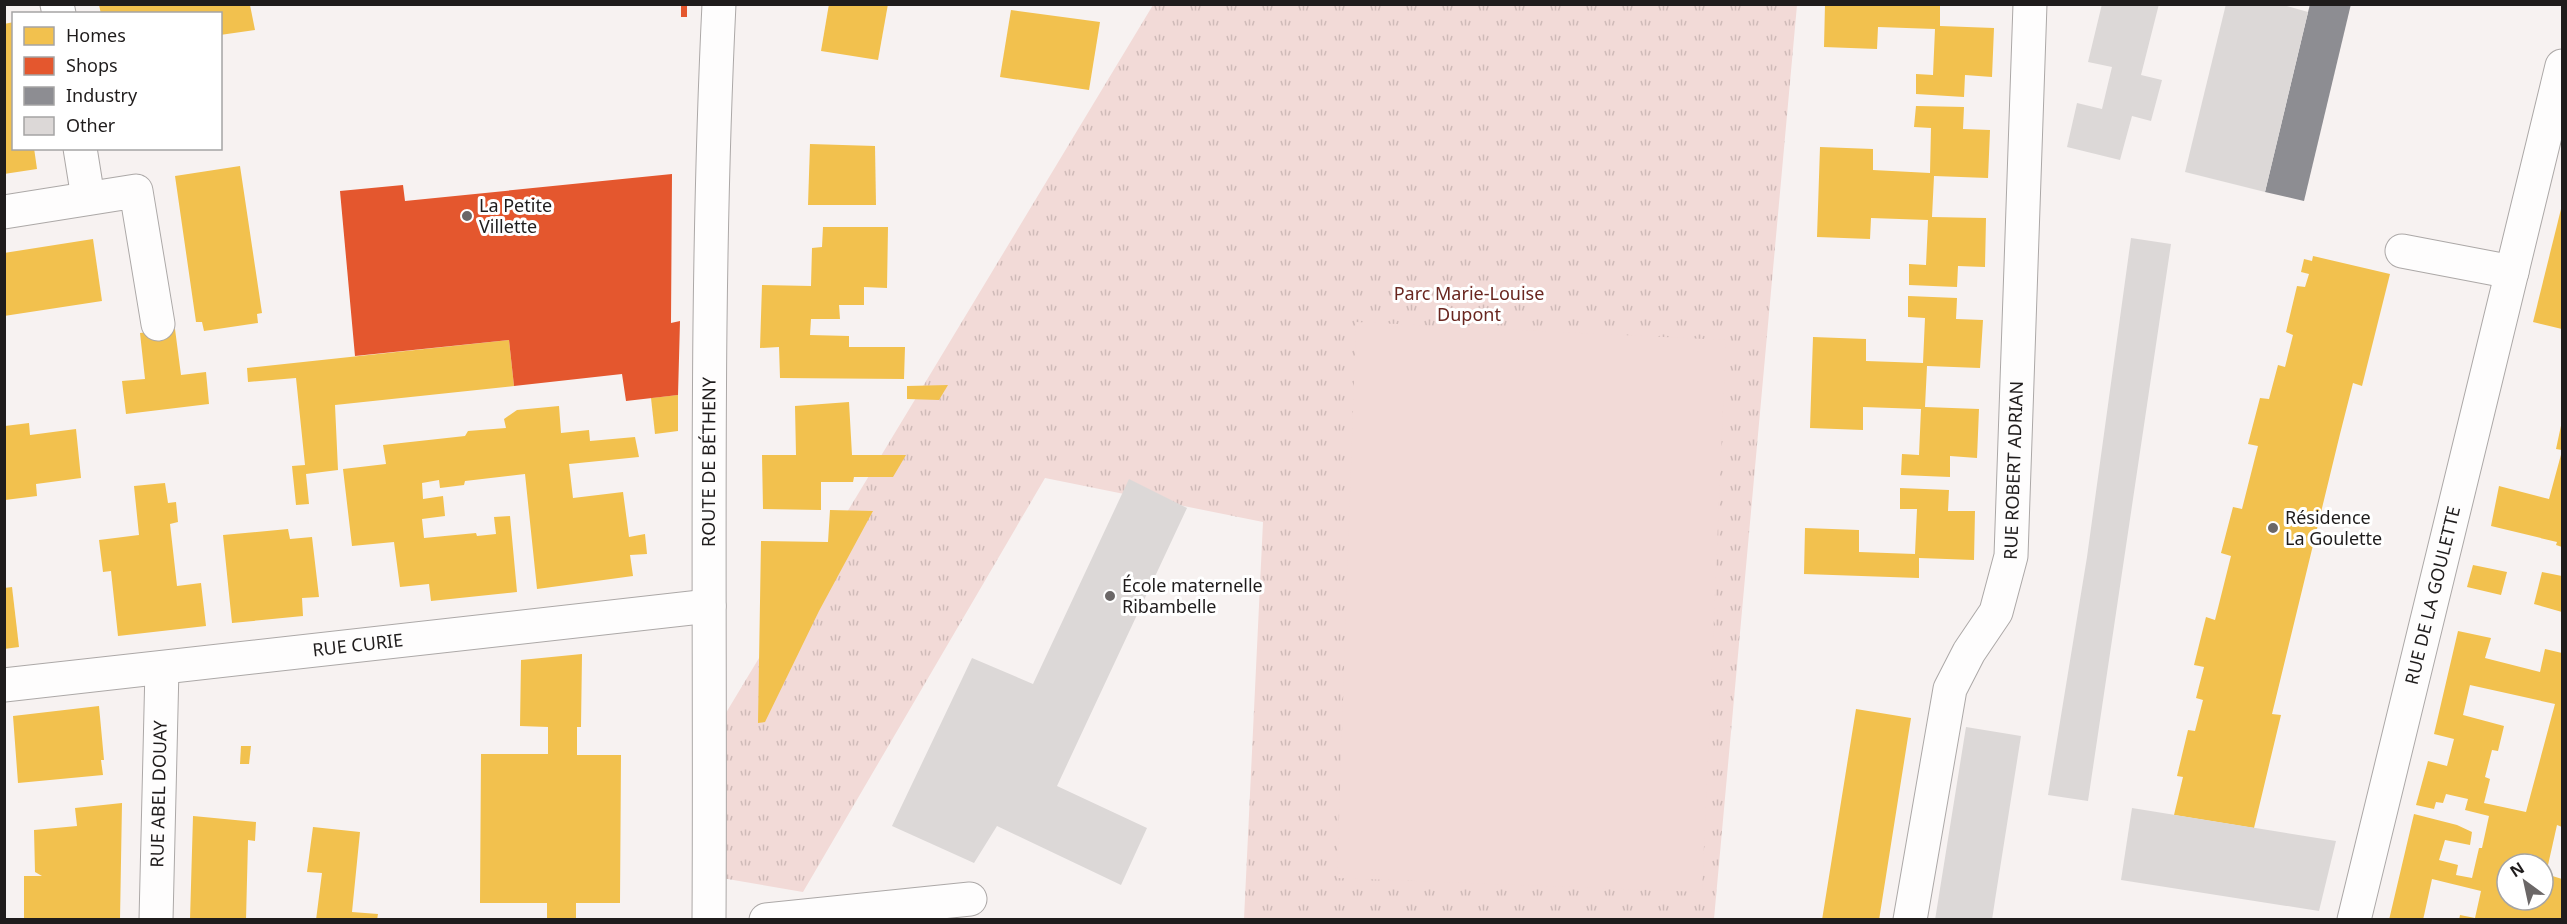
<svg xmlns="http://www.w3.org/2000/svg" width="2567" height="924" viewBox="0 0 2567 924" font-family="'Noto Sans',sans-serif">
<defs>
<pattern id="park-tufts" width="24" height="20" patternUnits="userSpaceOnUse" patternTransform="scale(1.5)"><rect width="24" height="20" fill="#f2dad7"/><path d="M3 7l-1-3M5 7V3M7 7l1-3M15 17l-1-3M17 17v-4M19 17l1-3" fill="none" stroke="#cfbab8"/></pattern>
</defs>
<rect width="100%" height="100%" fill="#f7f2f1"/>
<!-- park -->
<path fill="url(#park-tufts)" d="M 1153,5 L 1797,5 L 1714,919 L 1244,919 L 1263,522 L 1045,478 L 803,892 L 710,876 L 709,741 Z"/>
<!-- pitch -->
<path fill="#f2dad7" d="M 1356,322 L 1726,340 L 1702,892 L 1337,878 Z"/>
<!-- homes -->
<g fill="#f2c14e" fill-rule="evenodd">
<path d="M 829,4 L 888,4 L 878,60 L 821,51 Z"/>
<path d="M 1825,4 L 1940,4 L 1940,26 L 1994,28 L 1992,77 L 1965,75 L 1964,97 L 1916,94 L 1916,74 L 1933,75 L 1935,29 L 1878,27 L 1877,49 L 1824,47 Z"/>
<path d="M 99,5 L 250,5 L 255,30 L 220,35 L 220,14 L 101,14 Z"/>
<path d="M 1011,10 L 1100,22 L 1089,90 L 1000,77 Z"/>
<path d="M 14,22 L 14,148 L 34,148 L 37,169 L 4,174 L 4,24 Z"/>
<path d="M 1916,106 L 1964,107 L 1963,129 L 1990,130 L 1988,178 L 1934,176 L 1932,217 L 1986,218 L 1985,267 L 1958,266 L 1957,287 L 1909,285 L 1909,264 L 1926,265 L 1928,220 L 1871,218 L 1870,239 L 1817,237 L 1820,147 L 1873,149 L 1873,170 L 1930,173 L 1931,128 L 1914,127 Z"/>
<path d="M 810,144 L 875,146 L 876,205 L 808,205 Z"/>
<path d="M 240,166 L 262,313 L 257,314 L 258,323 L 204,331 L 202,322 L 196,322 L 175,176 Z"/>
<path d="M 2562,205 L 2562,329 L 2533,322 Z"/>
<path d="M 823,227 L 888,227 L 887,288 L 864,287 L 864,305 L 839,305 L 840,319 L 811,319 L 810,335 L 849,336 L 849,347 L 905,347 L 904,379 L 780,378 L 779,347 L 760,348 L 762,285 L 811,286 L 812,248 L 822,247 Z"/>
<path d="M 93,239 L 102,301 L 4,316 L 4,253 Z"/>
<path d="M 2313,256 L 2390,274 L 2362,386 L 2353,383 L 2340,434 L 2272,714 L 2281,715 L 2254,828 L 2174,815 L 2183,777 L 2177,776 L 2188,730 L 2195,731 L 2203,700 L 2196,698 L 2204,667 L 2194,665 L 2206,617 L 2215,620 L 2231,556 L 2221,553 L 2233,507 L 2242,509 L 2258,446 L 2248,444 L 2260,398 L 2269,399 L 2278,365 L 2285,367 L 2293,335 L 2286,332 L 2297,286 L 2305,287 L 2309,274 L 2301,272 L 2304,259 L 2312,261 Z"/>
<path d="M 1908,296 L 1957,298 L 1956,319 L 1983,320 L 1980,368 L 1927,366 L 1925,407 L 1979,409 L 1977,458 L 1950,456 L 1950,477 L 1901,475 L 1902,454 L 1919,455 L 1921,409 L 1863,407 L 1863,430 L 1810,428 L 1813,337 L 1866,339 L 1866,361 L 1923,363 L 1925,318 L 1908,317 Z"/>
<path d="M 175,329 L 181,375 L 206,372 L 209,404 L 126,414 L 122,381 L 145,379 L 140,333 Z"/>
<path d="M 509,340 L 514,386 L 335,405 L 338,470 L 306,474 L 309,504 L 296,505 L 292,466 L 305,465 L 296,378 L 248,382 L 247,368 Z"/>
<path d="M 948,385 L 939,400 L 907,399 L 907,386 Z"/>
<path d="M 678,395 L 678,431 L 655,434 L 651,398 Z"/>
<path d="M 849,402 L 852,455 L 906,455 L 893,477 L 854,477 L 853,482 L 821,482 L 821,510 L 763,509 L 762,455 L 796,455 L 795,406 Z"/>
<path d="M 559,406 L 561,433 L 589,430 L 590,441 L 635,437 L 639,457 L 569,464 L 573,498 L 623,492 L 629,537 L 645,534 L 647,554 L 630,555 L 633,576 L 537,589 L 525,474 L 465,481 L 464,485 L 440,488 L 439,480 L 422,483 L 423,499 L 443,496 L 445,516 L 422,519 L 424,538 L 476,533 L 477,536 L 496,534 L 494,517 L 510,516 L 517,592 L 431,601 L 429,584 L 400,587 L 394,542 L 352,546 L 343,469 L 386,464 L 383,445 L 465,436 L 468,431 L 506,428 L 504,419 L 517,410 Z"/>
<path d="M 2562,421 L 2562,450 L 2556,449 Z"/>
<path d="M 29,423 L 30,435 L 76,429 L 81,478 L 36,484 L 37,496 L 5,500 L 5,426 Z"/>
<path d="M 2562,451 L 2562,547 L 2556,545 L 2557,542 L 2491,526 L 2499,486 L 2549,499 Z"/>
<path d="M 165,483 L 168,503 L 176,502 L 178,522 L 170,524 L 177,586 L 201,583 L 206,626 L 118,636 L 111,571 L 103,572 L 99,540 L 139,535 L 134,486 Z"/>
<path d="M 1900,488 L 1949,490 L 1948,511 L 1975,511 L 1974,560 L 1919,558 L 1919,578 L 1804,574 L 1805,528 L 1859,530 L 1859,552 L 1915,554 L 1917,509 L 1900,509 Z"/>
<path d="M 830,510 L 873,511 L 819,611 L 765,722 L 758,723 L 761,541 L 828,542 Z"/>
<path d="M 288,529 L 290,539 L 312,537 L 319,597 L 302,598 L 303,616 L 232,623 L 223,535 Z"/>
<path d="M 2473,565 L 2507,572 L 2501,595 L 2467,587 Z"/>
<path d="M 2542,572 L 2562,576 L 2562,612 L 2534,604 Z"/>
<path d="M 12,587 L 19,647 L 4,649 L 4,588 Z"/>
<path d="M 2458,631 L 2491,638 L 2485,658 L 2540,672 L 2545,649 L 2562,653 L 2562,827 L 2557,825 L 2546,874 L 2562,879 L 2562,920 L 2459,920 L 2460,915 L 2475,918 L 2481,891 L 2432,879 L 2423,920 L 2389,920 L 2414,814 L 2457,825 L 2472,832 L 2470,845 L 2445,840 L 2439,860 L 2458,865 L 2456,875 L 2472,878 L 2479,848 L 2482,848 L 2489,816 L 2465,810 L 2468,799 L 2446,794 L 2443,803 L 2436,802 L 2434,809 L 2416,805 L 2428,761 L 2447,766 L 2454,739 L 2434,734 ZM 2470,685 L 2555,704 L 2526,812 L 2484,803 L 2490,779 L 2485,777 L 2492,750 L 2498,751 L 2504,726 L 2463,715 ZM 2507,864 L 2543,864 L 2543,900 L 2507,900 Z"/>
<path d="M 582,654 L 581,727 L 577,727 L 577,755 L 621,755 L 620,903 L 576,903 L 576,920 L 547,920 L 547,903 L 480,903 L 481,754 L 548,754 L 548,727 L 520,726 L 521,660 Z"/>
<path d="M 99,706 L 104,760 L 101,760 L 103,775 L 18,783 L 13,716 Z"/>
<path d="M 1856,709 L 1911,718 L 1898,800 L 1879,920 L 1822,920 Z"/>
<path d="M 241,746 L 251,746 L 249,764 L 240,764 Z"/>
<path d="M 122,803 L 120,920 L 24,920 L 24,876 L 42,876 L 35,872 L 34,830 L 77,826 L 75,808 Z"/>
<path d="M 193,816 L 256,822 L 255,841 L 248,840 L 246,920 L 190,920 Z"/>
<path d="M 313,827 L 360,832 L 352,912 L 378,914 L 377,920 L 316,920 L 322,873 L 307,872 Z"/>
</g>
<!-- shops -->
<g fill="#e4572e">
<rect x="681" y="4" width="6" height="13"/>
<path d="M 672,174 L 671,323 L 680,321 L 678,395 L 626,401 L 622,374 L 514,386 L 509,340 L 355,356 L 340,191 L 403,185 L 405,201 Z"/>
</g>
<!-- industry -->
<path fill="#8d8d92" d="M 2310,4 L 2351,4 L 2304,201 L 2265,192 Z"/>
<!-- building -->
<g fill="#dcd8d7">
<path d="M 2102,4 L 2159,4 L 2141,75 L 2162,80 L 2151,121 L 2132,116 L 2120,160 L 2067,147 L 2077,103 L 2102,109 L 2112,67 L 2088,62 Z"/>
<path d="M 2226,4 L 2280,4 L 2308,12 L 2265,192 L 2185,172 Z"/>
<path d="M 2131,238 L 2171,244 L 2088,801 L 2048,795 L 2087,557 Z"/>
<path d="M 1129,479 L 1187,508 L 1057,786 L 1147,828 L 1121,885 L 997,826 L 974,863 L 892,826 L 972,658 L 1033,684 Z"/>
<path d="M 1966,727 L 2021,736 L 1995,900 L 1992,920 L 1935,920 Z"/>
<path d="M 2132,808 L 2336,841 L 2319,911 L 2121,880 Z"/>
</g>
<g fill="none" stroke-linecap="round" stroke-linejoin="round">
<defs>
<g id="minor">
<path d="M 57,4 L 59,14"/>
<path d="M 80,148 L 88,198"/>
<path d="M 4,212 L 136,191 L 158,324"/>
<path d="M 2402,251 L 2512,272"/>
<path id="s1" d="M 4,685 L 709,606"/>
<path id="s2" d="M 156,920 L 162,668"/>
<path d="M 766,920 L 970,899"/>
<path id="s3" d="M 1910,920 L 1950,689 L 1969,652 L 1996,612 L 2011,556 L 2030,4"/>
<path id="s4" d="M 2354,920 L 2562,66"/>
</g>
<g id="major">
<path id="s5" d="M 709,920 C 711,615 704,309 719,4"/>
</g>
</defs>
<!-- minor casing -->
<use href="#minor" stroke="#aca8a7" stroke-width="35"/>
<!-- major casing -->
<use href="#major" stroke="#aca8a7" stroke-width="35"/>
<!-- minor -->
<use href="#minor" stroke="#fefdfd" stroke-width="33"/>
<!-- major -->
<use href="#major" stroke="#fefdfd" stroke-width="33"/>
</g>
<!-- markers -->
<g fill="#6b6767" stroke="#fff" stroke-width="2">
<circle cx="467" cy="216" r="6"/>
<circle cx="2273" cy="528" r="6"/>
<circle cx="1110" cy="596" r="6"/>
</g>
<g text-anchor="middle" stroke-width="6" stroke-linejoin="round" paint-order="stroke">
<!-- poi labels -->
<g font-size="18" fill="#1f1c1c" stroke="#fff" text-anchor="start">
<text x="479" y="212">La Petite<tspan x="479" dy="21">Villette</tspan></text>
<text x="2285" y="524">Résidence<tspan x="2285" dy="21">La Goulette</tspan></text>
<text x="1122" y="592">École maternelle<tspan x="1122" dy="21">Ribambelle</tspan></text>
</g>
<!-- park labels -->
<g font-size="18" fill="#69261f" stroke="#fff">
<text x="1469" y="300">Parc Marie-Louise<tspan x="1469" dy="21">Dupont</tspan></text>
</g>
<!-- street labels -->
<g font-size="18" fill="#1f1c1c" stroke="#fff">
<text dy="6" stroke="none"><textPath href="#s5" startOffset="458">ROUTE DE BÉTHENY</textPath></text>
<text dy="6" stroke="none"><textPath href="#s3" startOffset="468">RUE ROBERT ADRIAN</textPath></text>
<text dy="6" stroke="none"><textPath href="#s4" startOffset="334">RUE DE LA GOULETTE</textPath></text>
<text dy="6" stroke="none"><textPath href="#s1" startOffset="356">RUE CURIE</textPath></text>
<text dy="6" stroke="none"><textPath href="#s2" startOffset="126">RUE ABEL DOUAY</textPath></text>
</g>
</g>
<!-- border -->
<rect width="2567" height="924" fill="none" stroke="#1f1c1c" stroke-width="12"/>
<!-- legend -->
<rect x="12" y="12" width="210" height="138" fill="#ffffff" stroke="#a5a4a4" stroke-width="1.5"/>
<rect x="24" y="27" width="30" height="18" fill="#f2c14e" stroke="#a5a4a4" stroke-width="1.5"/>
<text x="66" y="42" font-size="18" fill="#1f1c1c">Homes</text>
<rect x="24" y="57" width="30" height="18" fill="#e4572e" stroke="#a5a4a4" stroke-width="1.5"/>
<text x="66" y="72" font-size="18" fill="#1f1c1c">Shops</text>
<rect x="24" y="87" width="30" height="18" fill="#8d8d92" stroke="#a5a4a4" stroke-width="1.5"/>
<text x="66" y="102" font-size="18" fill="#1f1c1c">Industry</text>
<rect x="24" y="117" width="30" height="18" fill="#dcd8d7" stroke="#a5a4a4" stroke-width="1.5"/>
<text x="66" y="132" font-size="18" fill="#1f1c1c">Other</text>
<!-- north arrow -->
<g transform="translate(2525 882) rotate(327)"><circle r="28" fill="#ffffff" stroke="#a5a4a4" stroke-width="1.5"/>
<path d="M0-4.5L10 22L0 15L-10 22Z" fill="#6b6767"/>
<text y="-9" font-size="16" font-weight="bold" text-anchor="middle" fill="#1f1c1c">N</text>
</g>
</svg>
